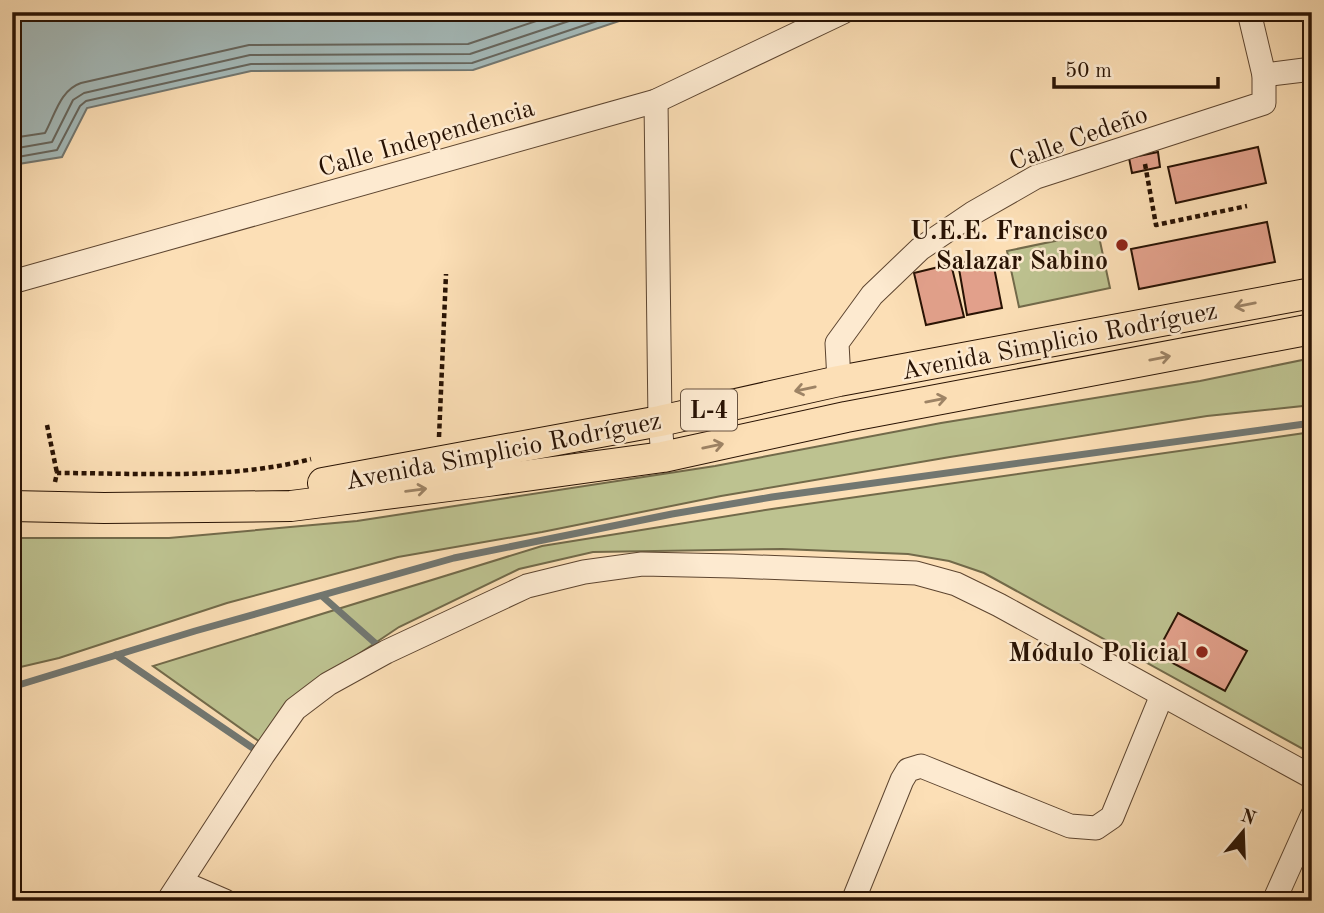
<svg xmlns="http://www.w3.org/2000/svg" width="1324" height="913" viewBox="0 0 1324 913" font-family="'Old Standard TT',serif">
<rect width="100%" height="100%" fill="#fcdfb6"/>
<filter id="stains"><feTurbulence type="fractalNoise" baseFrequency=".00286" numOctaves="4"/><feColorMatrix values="0 0 0 0 .2 0 0 0 0 .09 0 0 0 0 .02 0 0 0 .5 -.17"/></filter>
<radialGradient id="worn" r=".72"><stop offset=".6" stop-color="#630" stop-opacity="0"/><stop offset="1" stop-color="#630" stop-opacity=".3"/></radialGradient>
<!-- green -->
<g fill="#bdc290" stroke="#726a4a" stroke-width="2">
<path d="M 1098,232 L 1110,288 L 1019,307 L 1007,251 Z"/>
<path d="M 1312,358 L 1312,405 L 1207,416 L 950,457 L 721,496 L 542,532 L 398,557 L 227,603 L 59,658 L 12,669 L 12,538 L 169,538 L 357,521 L 715,466 L 941,423 L 1200,381 Z"/>
<path d="M 1312,432 L 1312,754 L 984,573 L 949,561 L 908,554 L 782,549 L 593,552 L 519,569 L 399,627 L 299,694 L 260,742 L 153,666 L 542,546 L 772,509 Z"/>
</g>
<!-- water -->
<path fill="#a4baba" stroke="#727771" stroke-width="2" d="M 12,12 L 646,12 L 473,70 L 251,71 L 87,108 L 62,157 L 12,165 Z"/>
<g fill="none" stroke-linecap="round" stroke-linejoin="round">
<!-- shore -->
<g stroke="#66665e" stroke-width="2">
<path d="M 12,138 L 45,133 C 55,115 60,90 81,83 L 249,45 L 468,44 L 563,12"/>
<path d="M 12,149 L 52,142 L 73,100 L 84,93 L 250,55 L 470,54 L 596,12"/>
<path d="M 12,158 L 57,150 L 80,106 L 86,101 L 251,64 L 472,63 L 624,12"/>
</g>
<!-- stream -->
<g stroke="#727771" stroke-width="7">
<path d="M 322,596 L 383,650"/>
<path d="M 116,655 L 260,753"/>
<path d="M 12,687 L 195,631 L 454,558 L 672,514 L 772,497 L 1312,423"/>
</g>
</g>
<!-- building -->
<g fill="#e3a18c" stroke="#281203" stroke-width="2">
<path d="M 1258,147 L 1266,183 L 1176,203 L 1168,167 Z"/>
<path d="M 1158,152 L 1160,167 L 1132,173 L 1129,158 Z"/>
<path d="M 1308,192 L 1312,192 L 1312,220 L 1310,220 Z"/>
<path d="M 1267,222 L 1275,262 L 1139,289 L 1131,249 Z"/>
<path d="M 992,257 L 1002,308 L 967,315 L 958,263 Z"/>
<path d="M 951,264 L 964,317 L 926,325 L 914,273 Z"/>
<path d="M 1178,613 L 1247,651 L 1225,691 L 1156,654 Z"/>
</g>
<g fill="none" stroke-linecap="round" stroke-linejoin="round">
<defs>
<g id="minor">
<path d="M 1264,75 L 1312,69"/>
<path d="M 656,101 L 660,421 L 663,457"/>
<path d="M 12,282 L 656,101 L 843,12"/>
<path d="M 839,381 L 837,343 L 872,295 L 920,249 L 973,213 L 1036,177 L 1264,103 L 1264,75 L 1249,12"/>
<path d="M 181,882 L 225,901"/>
<path d="M 168,901 L 263,755 L 295,709 L 328,684 L 386,652 L 527,586 L 584,572 L 642,564 L 733,566 L 916,573 L 956,584 L 999,605 L 1312,777"/>
<path d="M 853,901 L 902,780 L 908,770 L 921,766 L 1070,826 L 1096,828 L 1112,817 L 1162,695"/>
<path d="M 1274,901 L 1312,816"/>
</g>
<g id="major">
<path d="M 323,483 L 660,421 L 839,381 L 1312,293"/>
<path d="M 12,506 L 104,508 L 291,506 L 488,481 L 663,457 L 846,417 L 1312,329"/>
</g>
</defs>
<!-- minor casing -->
<use href="#minor" stroke="#5d4530" stroke-width="25"/>
<!-- major casing -->
<use href="#major" stroke="#281203" stroke-width="32"/>
<!-- path -->
<g stroke="#281203" stroke-width="4.5" stroke-dasharray="5 3.5" stroke-linecap="butt">
<path d="M 1145,164 L 1156,225 L 1247,206"/>
<path d="M 47,425 L 57,473"/>
<path d="M 439,437 L 446,274"/>
<path d="M 55,482 L 57,473 C 140,473 230,480 311,459"/>
</g>
<!-- minor -->
<use href="#minor" stroke="#fdead0" stroke-width="23"/>
<!-- major -->
<use href="#major" stroke="#fcdfb6" stroke-width="30"/>
</g>
<!-- one-way arrows -->
<defs><path id="oneway-shaft" d="M-6 0H5M1.5-3L5.5 0L1.5 3" fill="none" stroke-width="1.6" stroke-linecap="round" stroke-linejoin="round" transform="scale(1.75)"/></defs>
<g stroke="#9d8365">
<use href="#oneway-shaft" transform="translate(1245 305) rotate(169)"/>
<use href="#oneway-shaft" transform="translate(1160 358) rotate(-11)"/>
<use href="#oneway-shaft" transform="translate(805 389) rotate(168)"/>
<use href="#oneway-shaft" transform="translate(936 400) rotate(-11)"/>
<use href="#oneway-shaft" transform="translate(713 446) rotate(-12)"/>
<use href="#oneway-shaft" transform="translate(416 490) rotate(-7)"/>
</g>
<!-- markers -->
<g fill="#8f2418" stroke="#fdead0" stroke-width="2.5">
<circle cx="1122" cy="245" r="7"/>
<circle cx="1202" cy="652" r="7"/>
</g>
<g text-anchor="middle" stroke-width="5" stroke-linejoin="round" paint-order="stroke">
<!-- shield labels -->
<rect fill="#fdead0" stroke="#685340" stroke-width="2" x="681" y="389.5" width="56" height="41" rx="5"/>
<g font-size="24" font-weight="bold" fill="#281203">
<text x="709" y="418">L-4</text>
</g>
<!-- street labels -->
<g font-size="26" fill="#281203" stroke="#fdead0">
<text transform="translate(426 137) rotate(-16)" y="9">Calle Independencia</text>
<text transform="translate(1078 137) rotate(-20)" y="9">Calle Cedeño</text>
<text transform="translate(1059 340) rotate(-11)" y="9">Avenida Simplicio Rodríguez</text>
<text transform="translate(503 450) rotate(-11)" y="9">Avenida Simplicio Rodríguez</text>
</g>
<!-- poi labels -->
<g font-size="26" font-weight="bold" fill="#281203" stroke="#fdead0" text-anchor="end">
<text x="1108" y="239">U.E.E. Francisco<tspan x="1108" dy="30">Salazar Sabino</tspan></text>
<text x="1188" y="661">Módulo Policial</text>
</g>
</g>
<!-- margin -->
<rect width="1324" height="913" fill="none" stroke="#fcdfb6" stroke-width="42"/>
<rect x="14" y="14" width="1296" height="885" fill="none" stroke="#281203" stroke-width="3.5"/>
<rect x="21" y="21" width="1282" height="871" fill="none" stroke="#281203" stroke-width="2"/>
<!-- north arrow -->
<g transform="translate(1243 832) rotate(19)" stroke="#fdead0" stroke-width="5" paint-order="stroke">
<path d="M0-5L12 26L0 18L-12 26Z" fill="#281203"/>
<text y="-10" font-size="19" font-weight="bold" text-anchor="middle" fill="#281203">N</text>
</g>
<!-- scale -->
<path d="M1054 77v10h164v-10" fill="none" stroke="#281203" stroke-width="3.5"/>
<text x="1065" y="77" font-size="21" fill="#281203" stroke="#fdead0" stroke-width="5" paint-order="stroke">50 m</text>
<rect width="100%" height="100%" filter="url(#stains)"/>
<rect width="100%" height="100%" fill="url(#worn)"/>
</svg>
